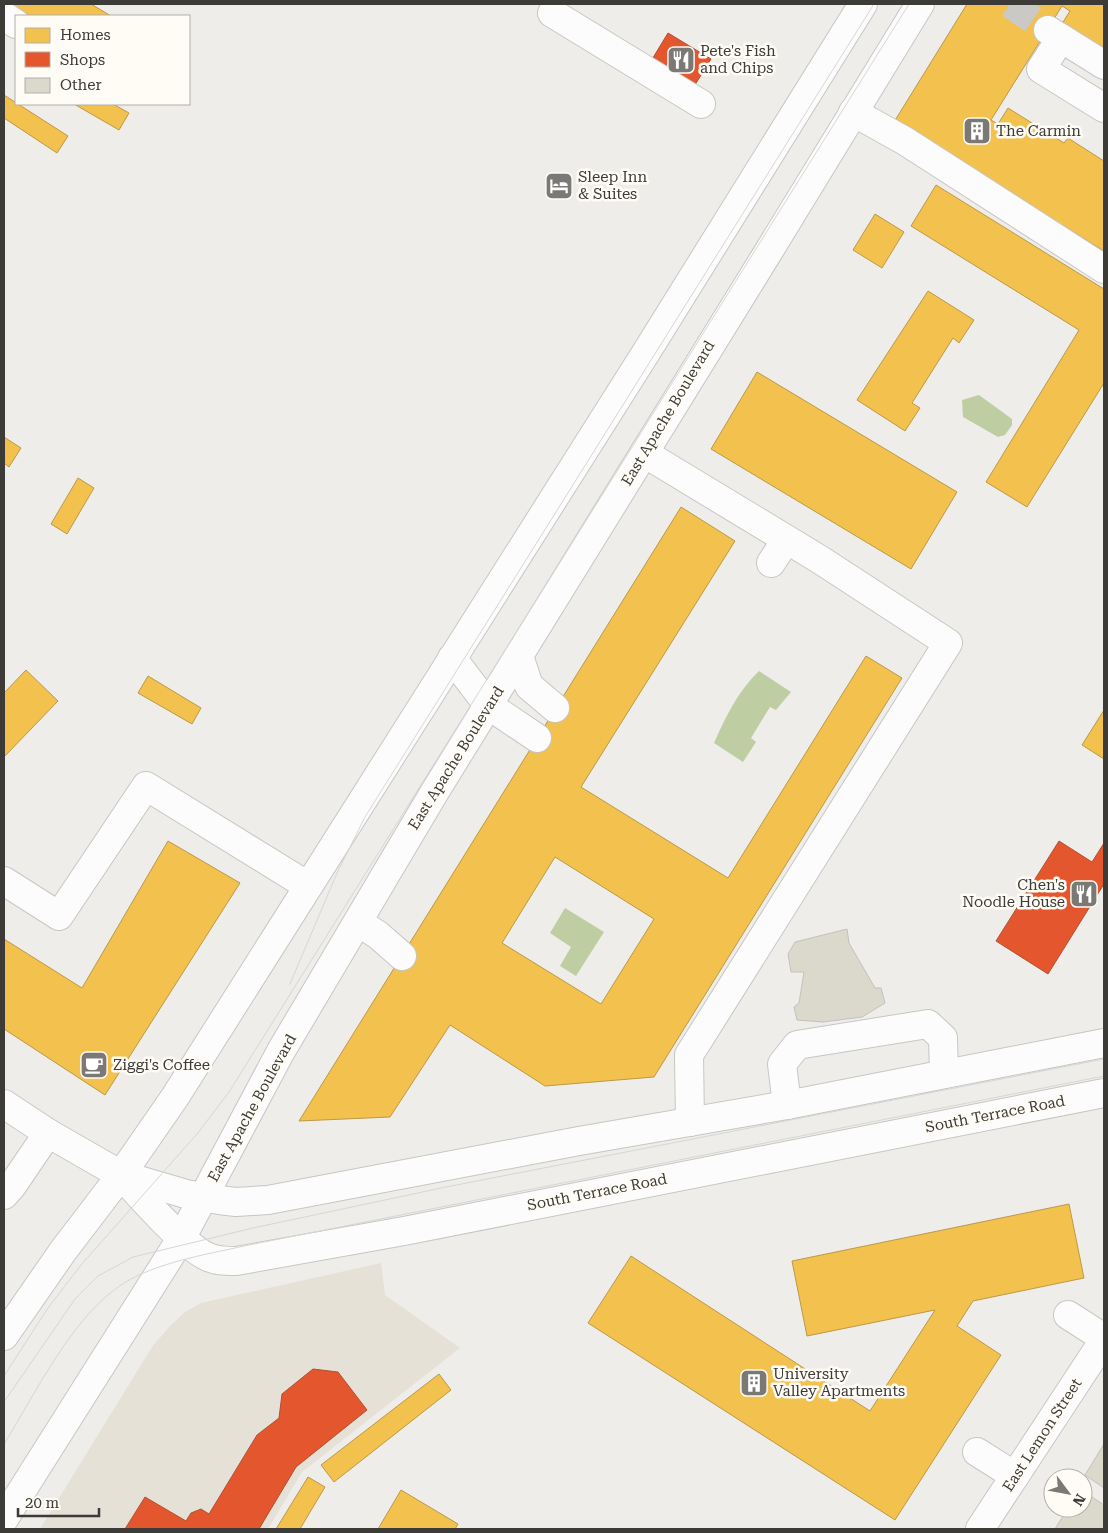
<svg xmlns="http://www.w3.org/2000/svg" width="1108" height="1533" viewBox="0 0 1108 1533" font-family="'Roboto Serif',serif">
<rect width="100%" height="100%" fill="#efedea"/>
<!-- built -->
<path fill="#e5e1d7" d="M 381,1263 L 385,1295 L 460,1348 L 302,1472 L 268,1529 L 40,1529 L 152,1347 L 170,1326 L 185,1312 L 201,1303 Z"/>
<!-- water -->
<g fill="#bfcda3">
<path d="M 979,395 L 1012,419 L 1012,425 L 1005,435 L 998,437 L 963,417 L 962,400 Z"/>
<path d="M 759,671 L 791,692 L 776,710 L 770,707 L 751,738 L 756,742 L 743,762 L 714,743 C 726,716 738,691 759,671 Z"/>
<path d="M 565,908 L 604,932 L 576,976 L 560,966 L 571,947 L 550,933 Z"/>
</g>
<!-- homes -->
<g fill="#f2c14e" stroke="#bb9947" fill-rule="evenodd">
<path d="M 9,4 L 91,4 L 111,16 L 30,16 Z"/>
<path d="M 967,4 L 1104,4 L 1104,55 L 1060,27 L 1070,11 L 1062,6 L 991,120 L 998,124 L 1008,108 L 1064,143 L 1068,138 L 1104,161 L 1104,251 L 894,122 Z"/>
<path d="M 4,95 L 68,136 L 57,153 L 4,118 Z"/>
<path d="M 74,104 L 113,104 L 129,113 L 119,130 Z"/>
<path d="M 936,185 L 1104,289 L 1104,383 L 1027,507 L 986,482 L 1079,330 L 911,226 Z"/>
<path d="M 875,214 L 904,232 L 882,268 L 853,250 Z"/>
<path d="M 928,291 L 974,320 L 959,343 L 953,338 L 912,403 L 920,408 L 905,431 L 857,400 Z"/>
<path d="M 757,372 L 957,492 L 911,569 L 711,449 Z"/>
<path d="M 4,437 L 21,448 L 9,467 L 4,463 Z"/>
<path d="M 78,478 L 94,488 L 67,534 L 51,524 Z"/>
<path d="M 681,507 L 735,541 L 581,787 L 728,878 L 866,656 L 902,678 L 654,1077 L 545,1086 L 450,1025 L 390,1117 L 299,1121 ZM 555,857 L 654,919 L 601,1004 L 502,943 Z"/>
<path d="M 26,670 L 58,701 L 4,757 L 4,693 Z"/>
<path d="M 148,676 L 201,708 L 192,724 L 138,693 Z"/>
<path d="M 1104,710 L 1104,759 L 1082,745 Z"/>
<path d="M 168,841 L 240,883 L 105,1095 L 4,1029 L 4,939 L 82,988 Z"/>
<path d="M 1069,1204 L 1084,1278 L 973,1301 L 957,1326 L 1001,1355 L 895,1520 L 588,1323 L 631,1256 L 870,1411 L 935,1310 L 807,1336 L 792,1261 Z"/>
<path d="M 439,1374 L 451,1390 L 334,1482 L 321,1465 Z"/>
<path d="M 308,1477 L 325,1487 L 300,1529 L 276,1529 Z"/>
<path d="M 401,1490 L 458,1524 L 455,1529 L 378,1529 Z"/>
</g>
<!-- shops -->
<g fill="#e4572e" stroke="#b24f31">
<path d="M 668,33 L 711,59 L 693,88 L 651,61 Z"/>
<path d="M 1059,841 L 1092,862 L 1104,843 L 1104,884 L 1048,974 L 996,941 Z"/>
<path d="M 313,1369 L 338,1372 L 367,1410 L 296,1467 L 259,1529 L 125,1529 L 145,1497 L 186,1521 L 191,1513 L 201,1509 L 209,1514 L 257,1435 L 279,1418 L 282,1394 Z"/>
</g>
<!-- building -->
<g fill="#dbd9cb" stroke="#c2c1bf">
<path d="M 847,929 L 849,943 L 875,988 L 881,988 L 885,1003 L 862,1017 L 823,1022 L 797,1020 L 794,1007 L 799,1003 L 804,972 L 791,972 L 788,954 L 795,942 Z"/>
<path d="M 1104,1444 L 1104,1488 L 1085,1475 Z"/>
<path d="M 1083,1491 L 1104,1505 L 1104,1529 L 1055,1529 L 1068,1508 L 1083,1508 Z"/>
</g>
<g fill="none" stroke-linecap="round" stroke-linejoin="round">
<!-- minor-tunnel -->
<path stroke="#cbc9c6" stroke-width="28" stroke-dasharray="28 14" stroke-linecap="butt" d="M 1010,4 L 1048,30"/>
<defs>
<g id="minor">
<path d="M 552,13 L 701,104"/>
<path d="M 4,16 L 16,24"/>
<path d="M 1048,30 L 1104,65"/>
<path d="M 1061,38 L 1041,69 L 1104,108"/>
<path d="M 853,112 L 905,141 L 1104,269"/>
<path d="M 644,453 L 819,559 L 948,643 L 689,1055 L 690,1122"/>
<path d="M 771,563 L 786,540"/>
<path d="M 519,656 L 529,686 L 555,708"/>
<path d="M 488,705 L 537,738"/>
<path d="M 4,881 L 59,916 L 146,786 L 308,886"/>
<path d="M 358,922 L 378,935 L 402,956"/>
<path d="M 4,1104 L 48,1133 L 121,1175 L 186,1194 L 219,1200 L 236,1202 L 268,1200 L 579,1141 L 787,1105 L 1104,1043"/>
<path d="M 787,1105 L 782,1064 L 797,1045 L 928,1024 L 943,1038 L 944,1074"/>
<path d="M 122,1176 C 141,1197 182,1244 206,1256 C 215,1261 225,1261 236,1261 L 404,1231 L 1104,1093"/>
<path d="M 4,1195 L 12,1186 L 48,1133"/>
<path d="M 1068,1315 L 1104,1338"/>
<path d="M 977,1452 L 1015,1476"/>
<path d="M 980,1529 L 1104,1340"/>
</g>
<g id="major">
<path d="M 452,658 L 488,705"/>
<path d="M 4,1336 L 63,1251 L 121,1175 L 175,1097 L 647,351 L 863,4"/>
<path d="M 4,1519 L 182,1237 L 281,1051 L 434,793 L 767,254 L 920,4"/>
</g>
</defs>
<!-- minor casing -->
<use href="#minor" stroke="#c8c6c4" stroke-width="30"/>
<!-- major casing -->
<use href="#major" stroke="#c8c6c4" stroke-width="30"/>
<!-- minor -->
<use href="#minor" stroke="#fdfcfc" stroke-width="28"/>
<!-- major -->
<use href="#major" stroke="#fdfcfc" stroke-width="28"/>
<!-- tram -->
<g stroke="#d6d6d5" stroke-width="1">
<path d="M 290,984 L 337,873 L 365,817 L 874,4"/>
<path d="M 4,1376 L 48,1308 L 81,1265 L 197,1134 L 229,1092 L 909,4"/>
<path d="M 4,1402 L 75,1299 L 98,1276 L 133,1257 L 253,1228 L 446,1187 L 1104,1059"/>
<path d="M 4,1444 C 36,1393 72,1316 124,1283 C 159,1262 204,1255 244,1246 L 1104,1076"/>
</g>
</g>
<!-- icons -->
<defs>
<symbol id="restaurant-square" viewBox="-11 -11 22 22"><rect x="-9" y="-9" width="18" height="18" rx="4" fill="#7b7976" stroke="#fffcf6"/><path d="M-5-6h1v4h1v-4h1v4h1v-4h1v5L-1.5 .5V6h-2V.5L-5-1ZM5-6V6H3V1.5H1.5Q1.5-4 5-6Z" fill="#fff"/></symbol>
<symbol id="building-square" viewBox="-11 -11 22 22"><rect x="-9" y="-9" width="18" height="18" rx="4" fill="#7b7976" stroke="#fffcf6"/><path d="M-4-6H4V6H1V3H-1V6H-4ZM-2.5-4.3h1.7v1.8h-1.7ZM.8-4.3h1.7v1.8H.8ZM-2.5-1h1.7V.8h-1.7ZM.8-1h1.7V.8H.8Z" fill="#fff"/></symbol>
<symbol id="hotel-square" viewBox="-11 -11 22 22"><rect x="-9" y="-9" width="18" height="18" rx="4" fill="#7b7976" stroke="#fffcf6"/><path d="M-6-4.5h1.5V1H6V5H4.5V3h-9V5H-6ZM-4 0a1.8 1.8 0 1 1 3.6 0ZM.5 0V-2.5h3Q6-2.5 6 0Z" fill="#fff"/></symbol>
<symbol id="cafe-square" viewBox="-11 -11 22 22"><rect x="-9" y="-9" width="18" height="18" rx="4" fill="#7b7976" stroke="#fffcf6"/><path d="M-5.5-4.5H6V0H3Q3 3.5 0 3.5H-2.5Q-5.5 3.5-5.5 0ZM3-3.2v2h1.7v-2ZM-6 4.5H4V6H-6Z" fill="#fff"/></symbol>
</defs>
<g fill-rule="evenodd">
<use href="#restaurant-square" x="665" y="44" width="32" height="32"/>
<use href="#building-square" x="961" y="115" width="32" height="32"/>
<use href="#hotel-square" x="543" y="170" width="32" height="32"/>
<use href="#restaurant-square" x="1068" y="878" width="32" height="32"/>
<use href="#cafe-square" x="78" y="1049" width="32" height="32"/>
<use href="#building-square" x="738" y="1367" width="32" height="32"/>
</g>
<g text-anchor="middle" stroke-width="5" stroke-linejoin="round" paint-order="stroke">
<!-- poi labels -->
<g font-size="15" fill="#3c3b38" stroke="#fffcf6" text-anchor="start">
<text x="700" y="56">Pete's Fish<tspan x="700" dy="17">and Chips</tspan></text>
<text x="996" y="136">The Carmin</text>
<text x="578" y="182">Sleep Inn<tspan x="578" dy="17">&amp; Suites</tspan></text>
<text x="1065" y="890" text-anchor="end">Chen's<tspan x="1065" dy="17">Noodle House</tspan></text>
<text x="113" y="1070">Ziggi's Coffee</text>
<text x="773" y="1379">University<tspan x="773" dy="17">Valley Apartments</tspan></text>
</g>
<!-- street labels -->
<g font-size="15" fill="#3c3b38" stroke="#fffcf6">
<text transform="translate(668 413) rotate(-59)" y="5">East Apache Boulevard</text>
<text transform="translate(456 758) rotate(-58)" y="5">East Apache Boulevard</text>
<text transform="translate(252 1108) rotate(-61)" y="5">East Apache Boulevard</text>
<text transform="translate(995 1114) rotate(-11)" y="5">South Terrace Road</text>
<text transform="translate(597 1192) rotate(-11)" y="5">South Terrace Road</text>
<text transform="translate(1042 1435) rotate(-57)" y="5">East Lemon Street</text>
</g>
</g>
<!-- border -->
<rect width="1108" height="1533" fill="none" stroke="#3c3b38" stroke-width="10"/>
<!-- legend -->
<rect x="15" y="15" width="175" height="90" fill="#fffcf6" stroke="#b1afaa"/>
<rect x="25" y="28" width="25" height="15" fill="#f2c14e" stroke="#b1afaa"/>
<text x="60" y="40" font-size="15" fill="#3c3b38">Homes</text>
<rect x="25" y="52" width="25" height="15" fill="#e4572e" stroke="#b1afaa"/>
<text x="60" y="65" font-size="15" fill="#3c3b38">Shops</text>
<rect x="25" y="78" width="25" height="15" fill="#dbd9cb" stroke="#b1afaa"/>
<text x="60" y="90" font-size="15" fill="#3c3b38">Other</text>
<!-- north arrow -->
<g transform="translate(1068 1493) rotate(122)"><circle r="24" fill="#fffcf6" stroke="#b1afaa"/>
<path d="M0-4L9 19L0 12L-9 19Z" fill="#7b7976"/>
<text y="-8" font-size="14" font-weight="bold" text-anchor="middle" fill="#3c3b38">N</text>
</g>
<!-- scale -->
<path d="M18 1508v8h81v-8" fill="none" stroke="#3c3b38" stroke-width="2.5"/>
<text x="25" y="1508" font-size="15" fill="#3c3b38" stroke="#fffcf6" stroke-width="4" paint-order="stroke">20 m</text>
</svg>
